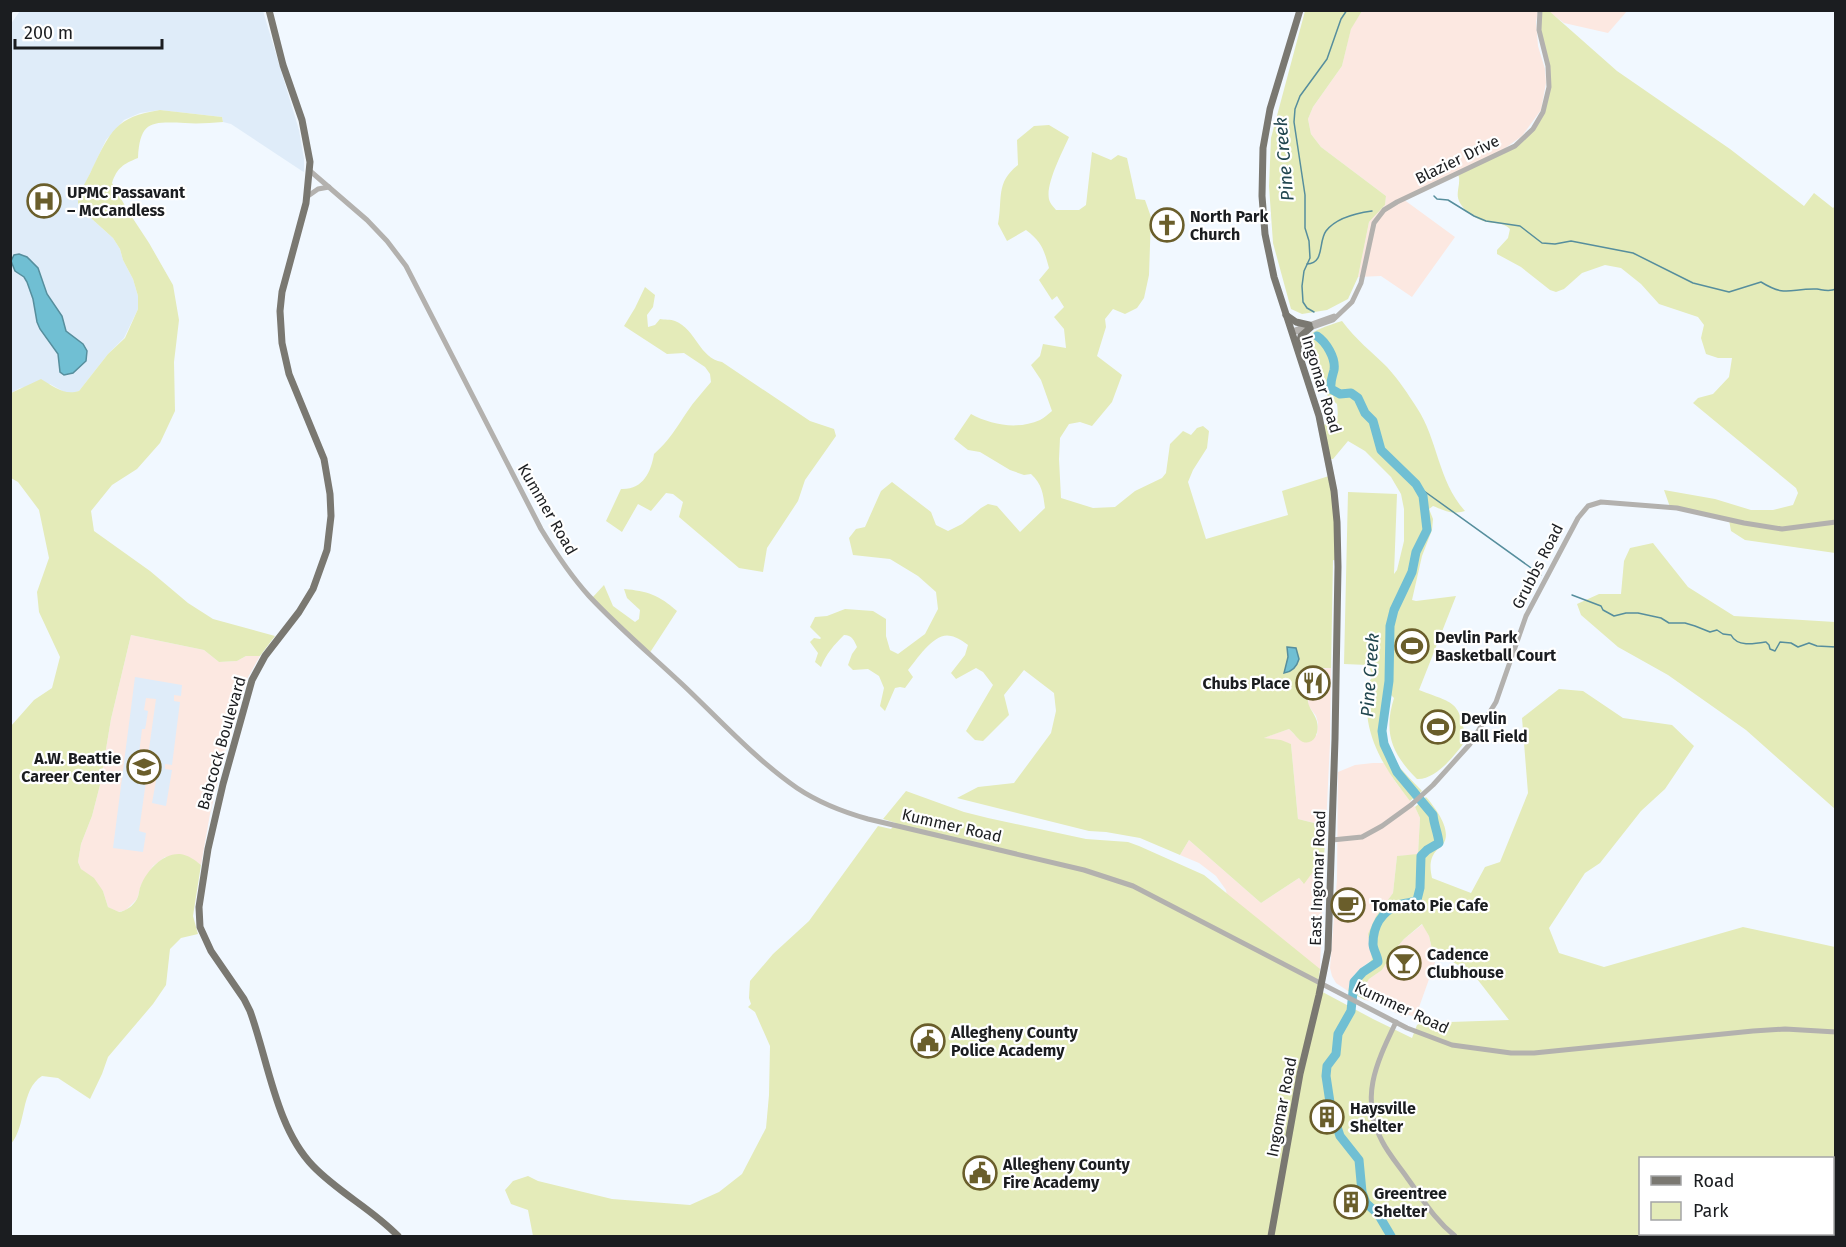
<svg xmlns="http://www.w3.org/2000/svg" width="1846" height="1247" viewBox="0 0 1846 1247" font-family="'Fira Sans',sans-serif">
<rect width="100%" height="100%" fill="#f1f8ff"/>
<!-- commercial -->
<g fill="#fce8e1">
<path d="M 1362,11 L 1538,11 L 1536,22 L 1538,46 L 1545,69 L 1546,83 L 1541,110 L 1522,136 L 1497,154 L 1403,199 L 1455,237 L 1412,297 L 1381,276 L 1358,277 L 1369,222 L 1385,205 L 1386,196 L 1321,147 L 1311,134 L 1308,119 L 1313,107 L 1342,66 L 1351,28 Z"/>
<path d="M 1548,11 L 1627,11 L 1608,33 L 1564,23 Z"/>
<path d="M 131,635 L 204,650 L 219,662 L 237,661 L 246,656 L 260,656 L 247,679 L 233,720 L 210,814 L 201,865 L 191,858 L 165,857 L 153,866 L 141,885 L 137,899 L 126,910 L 118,912 L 108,907 L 103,891 L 81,869 L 78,862 L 81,844 L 92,816 L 100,785 L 111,719 Z"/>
<path d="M 1310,668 L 1319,669 L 1331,668 L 1330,743 L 1326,826 L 1298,819 L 1291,744 L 1263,738 L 1289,729 L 1299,739 L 1317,735 L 1318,723 L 1316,716 L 1308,705 Z"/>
<path d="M 1373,763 L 1384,763 L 1396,783 L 1415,807 L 1420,818 L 1418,855 L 1397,856 L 1393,893 L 1376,916 L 1369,945 L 1373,956 L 1372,959 L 1355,974 L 1350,981 L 1348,991 L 1336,983 L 1332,976 L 1330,968 L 1337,879 L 1338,772 L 1355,765 Z"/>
<path d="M 1189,840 L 1261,903 L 1299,878 L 1303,883 L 1324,857 L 1320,969 L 1317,971 L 1229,908 L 1226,890 L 1216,876 L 1199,863 L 1180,855 Z"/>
<path d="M 1423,924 L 1429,936 L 1432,949 L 1438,954 L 1418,1010 L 1417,1017 L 1408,1015 L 1406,1018 L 1374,1002 L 1365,1000 L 1366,984 L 1369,979 L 1382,970 L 1393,952 L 1404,939 Z"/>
</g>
<!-- built -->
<g fill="#dfecf9" fill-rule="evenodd">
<path d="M 20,11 L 263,11 L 299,130 L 304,159 L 304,172 L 302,171 L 231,124 L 223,122 L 222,117 L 160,110 L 140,113 L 124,120 L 106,140 L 78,199 L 78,204 L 82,210 L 113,238 L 120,249 L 123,260 L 133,279 L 138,296 L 138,309 L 124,338 L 108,354 L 79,391 L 73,393 L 66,393 L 50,384 L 20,388 L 11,393 L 10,25 Z"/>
<path d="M 135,677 L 182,685 L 181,696 L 174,695 L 174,701 L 180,702 L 172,765 L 165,764 L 165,769 L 172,770 L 166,806 L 152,803 L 157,775 L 147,774 L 139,831 L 146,833 L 143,852 L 113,848 ZM 146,698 L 156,699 L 148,756 L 139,754 L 142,729 L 145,729 L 146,724 L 148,711 L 144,710 Z"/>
</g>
<!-- green -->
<g fill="#e4ebb9" fill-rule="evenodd">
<path d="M 1548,10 L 1617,71 L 1730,149 L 1804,206 L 1814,193 L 1833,208 L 1835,206 L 1835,553 L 1745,540 L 1731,531 L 1729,520 L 1670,507 L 1664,490 L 1715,499 L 1751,510 L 1773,510 L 1793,505 L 1798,493 L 1796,488 L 1693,403 L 1698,398 L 1713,394 L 1729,377 L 1732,358 L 1718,358 L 1706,354 L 1701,338 L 1704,325 L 1698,317 L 1659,304 L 1641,284 L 1621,268 L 1605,265 L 1582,273 L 1564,289 L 1556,292 L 1550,290 L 1521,267 L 1497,254 L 1497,250 L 1508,238 L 1510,229 C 1503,222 1496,224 1487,222 C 1477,220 1465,212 1460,203 C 1454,193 1462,184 1458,174 L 1515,146 L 1540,119 L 1549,82 L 1539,30 L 1540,11 Z"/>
<path d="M 1305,11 L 1362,11 L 1351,29 L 1342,66 L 1313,107 L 1308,119 L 1311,134 L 1321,147 L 1386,196 L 1385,205 L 1369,222 L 1358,277 L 1348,299 L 1327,310 L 1302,314 L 1291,309 L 1273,243 L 1269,186 L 1271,138 Z"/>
<path d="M 160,110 L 222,117 L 223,122 C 210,123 197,124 185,123 C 152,122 140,120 138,158 C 123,164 117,168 112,183 L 128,211 L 149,243 L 173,285 L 179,320 L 174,362 L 175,411 L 160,443 L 137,469 L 112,485 L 91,511 L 94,531 L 150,571 L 188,603 L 213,619 L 275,636 L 260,656 L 246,656 L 237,661 L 219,662 L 204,650 L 131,635 L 111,719 L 100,785 L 92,816 L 81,844 L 78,862 L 81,869 L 94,878 L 103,891 L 108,907 L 119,912 C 126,911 133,906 137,899 C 139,895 139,889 141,885 C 147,871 162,853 180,854 C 188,855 195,860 201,865 L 193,916 L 198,934 L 181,938 L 170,949 L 166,985 L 153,1004 L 108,1057 L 102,1074 L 90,1099 L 58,1078 L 42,1076 C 20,1090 27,1125 11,1144 L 11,726 L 34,700 L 52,688 L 60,657 L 39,612 L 37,592 L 49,558 L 39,510 L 18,482 L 11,478 L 11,393 L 41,379 C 53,386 64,396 79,391 L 108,354 L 125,338 L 138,309 L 138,296 L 133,279 L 123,260 L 120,249 L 113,238 L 82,210 L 78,204 L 78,199 C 81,188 88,179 92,169 C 111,131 115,117 160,110 Z"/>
<path d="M 1049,125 L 1069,137 C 1063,151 1043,188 1050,202 C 1051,205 1054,207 1056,210 L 1079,210 L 1086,205 L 1092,152 L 1111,160 L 1118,155 L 1127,158 L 1136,199 L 1145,200 L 1151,217 L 1149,275 L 1144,298 L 1137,308 L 1125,314 L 1113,309 L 1105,319 L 1106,327 L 1097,356 L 1122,375 L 1112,402 L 1092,426 L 1080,422 L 1069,424 L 1060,438 L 1059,459 L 1061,498 L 1093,508 L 1115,507 L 1135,491 L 1162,478 L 1166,473 L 1170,444 L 1183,431 L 1191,435 L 1197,428 L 1203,426 L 1209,431 L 1207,448 L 1193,470 L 1188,482 L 1206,539 L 1288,515 L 1282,491 L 1332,475 L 1338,561 L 1333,560 L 1331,668 L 1310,668 C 1309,679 1307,691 1308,702 C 1309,708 1314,713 1316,719 C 1320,727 1317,746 1303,742 C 1298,740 1294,733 1289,729 L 1264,738 L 1281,740 L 1291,744 L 1298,819 L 1326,826 L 1324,857 L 1304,884 L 1299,878 L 1261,903 L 1189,840 L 1180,855 L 1140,838 L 1106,832 L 1089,831 L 957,798 L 978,787 L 1014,783 L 1051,733 L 1056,711 L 1054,693 L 1024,670 L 1004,695 L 1009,715 L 983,741 L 975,740 L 966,731 L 993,685 L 983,672 L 976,668 L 956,679 L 951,673 L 965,655 L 968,645 C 964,642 957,637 951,636 C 935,631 917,659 908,670 L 913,677 L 905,688 L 900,687 L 895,688 L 885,711 L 880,706 L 884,688 L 879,676 L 868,669 L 853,670 L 848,665 L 852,654 L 857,647 C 854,640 852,635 844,635 C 834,645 826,654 821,667 L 815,662 L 818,653 L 810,642 L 814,638 L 820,639 L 821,638 L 810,627 L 815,617 L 827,616 L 845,609 L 873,611 L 886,619 L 886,636 L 890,650 L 898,654 L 925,634 L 938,609 L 936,592 L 918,576 L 890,559 L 853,555 L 849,538 L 856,529 L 865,527 L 881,491 L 892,482 L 931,512 L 936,525 L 948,531 L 962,524 L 981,508 L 988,504 L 997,506 L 1020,532 L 1045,508 C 1043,493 1042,484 1031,474 L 1024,475 L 1010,470 L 980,452 L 968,450 L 954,439 L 971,414 C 991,425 1018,430 1040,420 C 1044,418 1048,414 1052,411 L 1041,380 L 1031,365 L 1040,356 L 1043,344 L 1066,348 L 1064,329 L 1054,317 L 1064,307 L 1057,296 L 1052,300 L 1039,280 L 1049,268 C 1044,250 1042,242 1026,230 L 1007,241 L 998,224 C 1003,199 995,183 1018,165 L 1017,140 L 1034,126 Z"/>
<path d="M 645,287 L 655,295 L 653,307 L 647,315 L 648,327 L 655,325 L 660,319 C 664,320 671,319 675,321 C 696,329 699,358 722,362 L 810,421 L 834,429 L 836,436 L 805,480 L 798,501 L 767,548 L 763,572 L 739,568 L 679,517 L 683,502 L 673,494 L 666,493 L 651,511 L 638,504 L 622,532 L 606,521 L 621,489 C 643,490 651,472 654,454 C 668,442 677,427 687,412 C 694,401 703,392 711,382 L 710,374 L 705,367 L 684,353 L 667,354 L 624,326 L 635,308 Z"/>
<path d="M 1342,321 C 1357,341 1370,350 1387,367 C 1398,379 1408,394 1417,408 C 1438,440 1438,481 1465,511 C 1451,515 1446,511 1433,506 L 1429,509 L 1433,519 L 1432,530 L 1422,556 L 1412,600 L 1416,601 L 1456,596 L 1419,690 C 1455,704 1459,700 1466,740 C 1455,755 1436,780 1417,779 C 1392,754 1383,733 1394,698 L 1391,695 C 1388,703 1384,713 1383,722 C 1381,753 1402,770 1422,791 L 1410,801 C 1391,777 1373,751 1368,721 C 1366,709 1368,695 1369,682 C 1374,676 1372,671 1367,665 L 1344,664 L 1348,492 L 1397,494 L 1394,574 L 1397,570 L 1404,541 L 1404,509 L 1401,494 L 1391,477 L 1365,451 L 1348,441 L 1333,459 L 1329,459 L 1321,425 C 1338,423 1339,421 1337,404 L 1327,395 L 1322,376 L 1311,371 L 1302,343 C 1308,331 1330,325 1342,321 Z"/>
<path d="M 1653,543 L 1688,587 L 1734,616 L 1835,622 L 1835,809 L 1746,730 L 1668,675 L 1618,647 L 1581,615 L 1577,604 L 1599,594 L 1621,594 L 1624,561 L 1630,548 Z"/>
<path d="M 604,585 L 613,606 L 635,622 L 639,619 L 640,610 L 627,598 L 624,589 C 647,591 659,595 677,611 L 649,654 L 592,598 Z"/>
<path d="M 1559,689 L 1583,691 L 1623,718 L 1672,725 L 1694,746 L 1665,789 L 1641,811 L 1600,863 L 1585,873 L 1549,928 L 1559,953 L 1604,967 L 1743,927 L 1835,947 L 1835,1236 L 533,1236 L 528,1210 L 511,1204 L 505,1190 L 513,1181 L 528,1176 L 538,1181 L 612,1199 L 690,1205 L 719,1192 L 742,1174 L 766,1128 L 769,1095 L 770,1046 L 755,1012 L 748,1007 L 751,1004 L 749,998 L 750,981 L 773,954 L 809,921 L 878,826 L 891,829 L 896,823 L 883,819 L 906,791 L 964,812 L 988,818 L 1086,839 L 1128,842 L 1139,846 L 1204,875 L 1320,969 L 1317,989 L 1373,1019 L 1412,1038 L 1417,1025 L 1421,1023 L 1509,1020 L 1474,975 L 1432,949 L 1429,936 L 1422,924 L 1404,939 L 1393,952 L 1382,970 L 1369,979 L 1366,984 L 1365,1000 L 1348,991 C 1352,972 1361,972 1372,959 L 1368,934 L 1376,916 L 1393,893 L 1397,856 L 1418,854 L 1420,818 L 1415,807 L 1426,797 C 1435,807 1453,831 1443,844 C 1441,847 1438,848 1436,851 C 1429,859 1430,869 1432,878 L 1471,893 L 1485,867 L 1500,862 L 1528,793 L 1522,718 ZM 1640,1158 L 1832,1158 L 1832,1234 L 1640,1234 Z"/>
</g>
<!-- water -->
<g fill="#70bfd3" stroke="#568e9d" stroke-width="1.5">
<path d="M 19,254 L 27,257 L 38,268 L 47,294 L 62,316 L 66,331 L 83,344 L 87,351 L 86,361 L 73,373 L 64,375 L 60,372 L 58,354 L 40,329 L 37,322 L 33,299 L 27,282 L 24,277 L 15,271 L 11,261 L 14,255 Z"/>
<path d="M 1287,647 L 1296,648 L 1299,659 C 1297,666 1292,672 1284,673 L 1288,657 Z"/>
</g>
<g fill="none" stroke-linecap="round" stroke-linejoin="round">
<!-- stream -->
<g stroke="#568e9d" stroke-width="1.5">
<path d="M 1434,196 L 1437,199 L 1448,200 L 1474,216 L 1486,221 L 1520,226 L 1542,243 L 1555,244 L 1571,241 L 1633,253 L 1693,283 L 1729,292 L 1761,282 C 1787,298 1790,288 1817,289 C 1824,290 1829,292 1836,289"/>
<path d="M 1307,264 C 1325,263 1318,242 1326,231 C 1336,218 1357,213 1372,211"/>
<path d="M 1314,312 L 1307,308 L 1303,302 L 1302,286 L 1304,271 L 1310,258 L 1309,241 L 1305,228 L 1305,195 L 1294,122 L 1295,109 L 1300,96 L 1327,59 L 1341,19 L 1347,10"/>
<path d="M 1417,486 L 1541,575"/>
<path d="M 1572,595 L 1601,606 L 1603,610 L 1614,616 L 1626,613 L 1638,613 L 1661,618 L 1669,623 L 1685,623 L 1695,626 L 1710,632 L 1717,630 L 1723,634 L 1731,635 C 1737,647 1754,644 1766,642 L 1769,645 L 1770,649 L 1775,651 L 1780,642 L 1791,643 L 1798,647 L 1809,643 L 1817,646 L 1836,647"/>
</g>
<!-- river -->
<path stroke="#70bfd3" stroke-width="9" d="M 1317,336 C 1326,342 1336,358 1334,370 C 1332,378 1330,381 1331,389 L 1340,394 L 1351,393 L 1358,398 L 1365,413 L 1373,421 L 1381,450 L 1416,484 L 1423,496 L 1427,530 L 1416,552 L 1412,572 L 1394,610 L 1390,626 L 1389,681 L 1382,731 L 1384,744 L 1397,772 L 1433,815 C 1434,825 1438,833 1439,843 L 1427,850 L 1421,856 L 1420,888 L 1417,900 C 1411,903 1404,903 1398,905 C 1382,912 1373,926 1373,944 C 1373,950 1378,956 1378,962 L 1363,972 L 1354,982 L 1351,1011 L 1338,1034 L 1336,1054 L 1327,1066 L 1326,1076 L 1331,1109 L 1340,1136 L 1359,1160 L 1362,1192 L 1366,1203 L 1378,1214 L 1391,1236"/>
<!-- minor -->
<g stroke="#b3b1ae" stroke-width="5">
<path d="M 10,12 L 11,10"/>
<path d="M 309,170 L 367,220 L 387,241 L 406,266 L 541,529 C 555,552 570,575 589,596 C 618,627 651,655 682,684 C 718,718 755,759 797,788 C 818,802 843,812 868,819 L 1084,870 L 1133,886 L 1407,1028 L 1452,1045 L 1511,1053 L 1534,1053 L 1753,1031 L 1785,1029 L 1836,1032"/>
<path d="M 308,196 L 318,189 L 329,187"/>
<path d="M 1292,331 L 1299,332 L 1333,320 L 1352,302 L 1361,283 L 1374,223 L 1384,210 L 1397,202 L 1515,146 L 1533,129 L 1543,112 L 1549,87 L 1548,66 L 1539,30 L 1540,10"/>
<path d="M 1292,331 L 1334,316"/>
<path d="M 1332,840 L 1362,837 L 1382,826 L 1411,805 L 1433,785 L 1470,744 L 1496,702 L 1526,616 L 1578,518 L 1588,506 L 1601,502 L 1677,508 L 1744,523 L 1782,529 L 1836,522"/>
<path d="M 1396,1022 C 1377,1062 1359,1097 1382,1141 C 1389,1155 1400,1167 1408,1179 C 1424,1201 1434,1219 1455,1236"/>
</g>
<!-- major -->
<g stroke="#7a7871" stroke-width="7">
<path d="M 269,10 L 283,65 L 302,120 L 310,162 L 306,203 L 282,292 L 280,311 L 282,343 L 289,374 L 324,459 L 330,494 L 331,516 L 327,550 L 313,589 L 299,612 L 265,656 L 252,680 L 223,784 L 208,849 L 199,907 L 200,927 L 211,951 L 244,999 L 250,1011 C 268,1060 276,1128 313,1166 C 339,1193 372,1209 398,1236"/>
<path d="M 1286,315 L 1296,322 L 1309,325"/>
<path d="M 1298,348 L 1301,336 L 1310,328"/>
<path d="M 1271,1236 L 1300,1074 L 1319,995 L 1328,950 L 1335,739 L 1338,567 L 1337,522 L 1334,491 L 1319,416 L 1274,277 L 1265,234 L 1262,196 L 1263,148 L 1270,109 L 1300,10"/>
</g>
</g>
<!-- icons -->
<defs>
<symbol id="hospital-ring" viewBox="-11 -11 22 22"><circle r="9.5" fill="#fff" stroke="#6a5e2b" stroke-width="1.5"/><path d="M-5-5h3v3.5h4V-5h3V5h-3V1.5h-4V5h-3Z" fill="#6a5e2b"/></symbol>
<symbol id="church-ring" viewBox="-11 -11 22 22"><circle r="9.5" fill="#fff" stroke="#6a5e2b" stroke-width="1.5"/><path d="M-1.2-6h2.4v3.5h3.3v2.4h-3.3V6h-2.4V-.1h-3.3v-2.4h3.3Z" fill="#6a5e2b"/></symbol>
<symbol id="stadium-ring" viewBox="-11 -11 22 22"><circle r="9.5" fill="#fff" stroke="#6a5e2b" stroke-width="1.5"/><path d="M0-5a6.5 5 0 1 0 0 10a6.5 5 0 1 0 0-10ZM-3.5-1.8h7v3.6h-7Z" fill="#6a5e2b"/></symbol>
<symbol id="restaurant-ring" viewBox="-11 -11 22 22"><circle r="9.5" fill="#fff" stroke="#6a5e2b" stroke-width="1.5"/><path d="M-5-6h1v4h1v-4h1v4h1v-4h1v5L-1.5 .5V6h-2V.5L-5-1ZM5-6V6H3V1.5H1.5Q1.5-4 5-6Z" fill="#6a5e2b"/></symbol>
<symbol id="school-ring" viewBox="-11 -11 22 22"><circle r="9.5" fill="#fff" stroke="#6a5e2b" stroke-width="1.5"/><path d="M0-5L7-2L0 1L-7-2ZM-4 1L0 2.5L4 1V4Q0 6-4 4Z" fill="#6a5e2b"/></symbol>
<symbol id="cafe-ring" viewBox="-11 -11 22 22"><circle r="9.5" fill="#fff" stroke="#6a5e2b" stroke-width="1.5"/><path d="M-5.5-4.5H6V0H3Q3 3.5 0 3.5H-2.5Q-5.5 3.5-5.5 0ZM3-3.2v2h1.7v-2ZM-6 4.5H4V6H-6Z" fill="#6a5e2b"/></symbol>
<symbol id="bar-ring" viewBox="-11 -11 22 22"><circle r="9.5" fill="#fff" stroke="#6a5e2b" stroke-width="1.5"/><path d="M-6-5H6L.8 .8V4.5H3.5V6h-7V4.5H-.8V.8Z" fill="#6a5e2b"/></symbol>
<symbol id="civic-ring" viewBox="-11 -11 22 22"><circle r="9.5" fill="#fff" stroke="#6a5e2b" stroke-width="1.5"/><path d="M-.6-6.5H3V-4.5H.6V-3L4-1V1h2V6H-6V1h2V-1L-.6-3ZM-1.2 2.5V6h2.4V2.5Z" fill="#6a5e2b"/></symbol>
<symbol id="building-ring" viewBox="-11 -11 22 22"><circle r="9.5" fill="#fff" stroke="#6a5e2b" stroke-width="1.5"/><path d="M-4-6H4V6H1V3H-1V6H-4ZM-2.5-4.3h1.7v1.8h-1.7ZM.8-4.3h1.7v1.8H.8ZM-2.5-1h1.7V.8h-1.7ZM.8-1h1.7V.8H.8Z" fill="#6a5e2b"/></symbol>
</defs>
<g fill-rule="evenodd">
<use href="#hospital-ring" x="25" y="182" width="38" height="38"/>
<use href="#church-ring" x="1148" y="206" width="38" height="38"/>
<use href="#stadium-ring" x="1393" y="627" width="38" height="38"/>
<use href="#restaurant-ring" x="1294" y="664" width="38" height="38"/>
<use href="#stadium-ring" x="1419" y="708" width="38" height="38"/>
<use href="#school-ring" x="125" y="748" width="38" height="38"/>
<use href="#cafe-ring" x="1329" y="886" width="38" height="38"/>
<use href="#bar-ring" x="1385" y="944" width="38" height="38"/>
<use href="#civic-ring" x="909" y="1022" width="38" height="38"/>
<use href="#building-ring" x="1308" y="1098" width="38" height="38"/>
<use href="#civic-ring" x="961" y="1154" width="38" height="38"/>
<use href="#building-ring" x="1332" y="1183" width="38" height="38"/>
</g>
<g text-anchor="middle" stroke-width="4.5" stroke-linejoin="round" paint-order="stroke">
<!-- street labels -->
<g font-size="16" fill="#1b1d20" stroke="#fff">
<text transform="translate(1457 159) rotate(-26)" y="6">Blazier Drive</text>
<text transform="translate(1322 384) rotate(73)" y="6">Ingomar Road</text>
<text transform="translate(548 509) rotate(60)" y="6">Kummer Road</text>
<text transform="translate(1537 566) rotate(-63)" y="6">Grubbs Road</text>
<text transform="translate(221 743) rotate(-74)" y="6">Babcock Boulevard</text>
<text transform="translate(952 825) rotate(13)" y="6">Kummer Road</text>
<text transform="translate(1317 878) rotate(-88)" y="6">East Ingomar Road</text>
<text transform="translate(1402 1007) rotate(25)" y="6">Kummer Road</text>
<text transform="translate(1281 1107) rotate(-79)" y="6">Ingomar Road</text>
</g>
<!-- poi labels -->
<g font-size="16" font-weight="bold" fill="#1b1d20" stroke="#fff" text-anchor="start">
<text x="67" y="198">UPMC Passavant<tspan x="67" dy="18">– McCandless</tspan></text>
<text x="1190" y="222">North Park<tspan x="1190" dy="18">Church</tspan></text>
<text x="1435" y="643">Devlin Park<tspan x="1435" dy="18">Basketball Court</tspan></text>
<text x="1290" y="689" text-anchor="end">Chubs Place</text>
<text x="1461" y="724">Devlin<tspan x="1461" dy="18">Ball Field</tspan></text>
<text x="121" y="764" text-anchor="end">A.W. Beattie<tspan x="121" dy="18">Career Center</tspan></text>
<text x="1371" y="911">Tomato Pie Cafe</text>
<text x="1427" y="960">Cadence<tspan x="1427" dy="18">Clubhouse</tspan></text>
<text x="951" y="1038">Allegheny County<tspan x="951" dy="18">Police Academy</tspan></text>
<text x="1350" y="1114">Haysville<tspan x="1350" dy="18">Shelter</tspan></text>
<text x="1003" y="1170">Allegheny County<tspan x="1003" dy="18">Fire Academy</tspan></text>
<text x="1374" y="1199">Greentree<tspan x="1374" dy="18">Shelter</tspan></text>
</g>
<!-- water labels -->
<g font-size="18" font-style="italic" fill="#21464f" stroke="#fff">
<text transform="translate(1284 159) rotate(-95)" y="6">Pine Creek</text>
<text transform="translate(1370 675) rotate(-86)" y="6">Pine Creek</text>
</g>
</g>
<!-- border -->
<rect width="1846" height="1247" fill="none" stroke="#1b1d20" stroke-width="24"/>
<!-- legend -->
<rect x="1639" y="1157" width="195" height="78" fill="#ffffff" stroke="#a4a5a6" stroke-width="1.5"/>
<rect x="1651" y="1176" width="30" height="9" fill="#7a7871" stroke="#a4a5a6" stroke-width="1.5"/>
<text x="1693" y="1187" font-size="18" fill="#1b1d20">Road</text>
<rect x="1651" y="1202" width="30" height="18" fill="#e4ebb9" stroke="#a4a5a6" stroke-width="1.5"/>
<text x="1693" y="1217" font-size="18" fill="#1b1d20">Park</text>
<!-- scale -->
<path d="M15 39v9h147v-9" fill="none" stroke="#1b1d20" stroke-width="3"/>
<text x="24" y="39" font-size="18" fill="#1b1d20" stroke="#ffffff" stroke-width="4.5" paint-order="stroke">200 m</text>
</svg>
